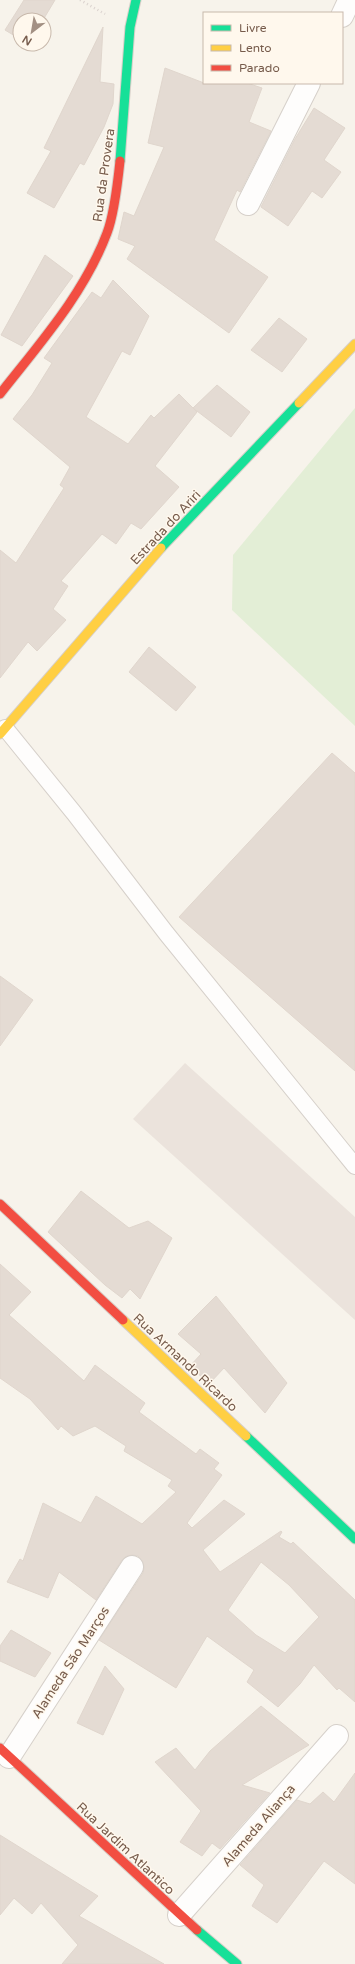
<svg xmlns="http://www.w3.org/2000/svg" width="355" height="1964" viewBox="0 0 355 1964" font-family="'Varela Round',sans-serif">
<rect width="100%" height="100%" fill="#f7f3eb"/>
<!-- industrial -->
<path fill="#ebe3dc" d="M 185,1063 L 355,1217 L 355,1320 L 133,1119 Z"/>
<!-- green -->
<path fill="#e3eed6" d="M 355,408 L 355,726 L 232,610 L 233,555 Z"/>
<!-- building -->
<g fill="#e4dbd3" stroke="#e0d6cd" fill-rule="evenodd">
<path d="M 24,0 L 55,0 L 43,20 L 20,20 L 20,39 L 5,30 Z"/>
<path d="M 103,27 L 100,82 L 114,84 L 113,104 L 104,127 L 84,165 L 80,163 L 54,208 L 27,193 L 51,151 L 44,148 Z"/>
<path d="M 165,68 L 204,83 L 247,83 L 262,88 L 249,122 L 271,131 L 240,192 L 237,190 L 214,240 L 268,277 L 229,333 L 127,259 L 135,246 L 118,239 L 124,212 L 134,216 L 164,147 L 148,143 Z"/>
<path d="M 314,108 L 345,128 L 324,160 L 341,172 L 322,198 L 312,191 L 288,226 L 261,207 L 295,139 Z"/>
<path d="M 45,255 L 73,276 L 22,346 L 1,335 Z"/>
<path d="M 113,280 L 149,316 L 130,355 L 122,351 L 86,417 L 128,444 L 151,415 L 154,418 L 179,394 L 193,408 L 217,385 L 250,412 L 231,437 L 193,408 L 197,412 L 155,466 L 179,487 L 141,529 L 131,523 L 116,544 L 102,534 L 61,581 L 68,586 L 53,609 L 66,620 L 37,651 L 28,642 L 0,678 L 0,550 L 16,563 L 64,488 L 60,485 L 70,467 L 13,419 L 32,395 L 52,363 L 44,358 L 92,292 L 101,298 Z"/>
<path d="M 279,318 L 307,339 L 282,372 L 251,350 Z"/>
<path d="M 149,647 L 196,687 L 176,711 L 129,672 Z"/>
<path d="M 332,753 L 355,773 L 355,1071 L 179,917 Z"/>
<path d="M 0,976 L 33,1000 L 0,1046 Z"/>
<path d="M 81,1191 L 129,1228 L 148,1221 L 172,1238 L 140,1299 L 130,1289 L 122,1298 L 105,1285 L 48,1232 Z"/>
<path d="M 0,1264 L 31,1292 L 9,1315 L 84,1381 L 95,1365 L 145,1403 L 139,1412 L 196,1454 L 200,1449 L 219,1463 L 214,1469 L 222,1475 L 187,1523 L 192,1528 L 224,1500 L 245,1514 L 203,1550 L 220,1572 L 281,1531 L 282,1532 L 279,1537 L 291,1544 L 293,1542 L 355,1600 L 355,1702 L 339,1688 L 337,1690 L 314,1665 L 300,1684 L 278,1707 L 247,1682 L 254,1670 L 207,1636 L 176,1688 L 99,1640 L 143,1573 L 144,1567 L 143,1562 L 138,1556 L 132,1555 L 127,1556 L 122,1560 L 96,1600 L 59,1572 L 48,1598 L 7,1582 L 20,1559 L 23,1561 L 43,1503 L 81,1523 L 96,1496 L 142,1524 L 176,1492 L 168,1486 L 172,1480 L 124,1451 L 126,1446 L 95,1426 L 73,1436 L 61,1426 L 58,1430 L 30,1399 L 0,1378 ZM 261,1562 L 289,1585 L 319,1617 L 285,1653 L 256,1635 L 228,1610 Z"/>
<path d="M 216,1296 L 287,1383 L 265,1413 L 224,1368 L 209,1384 L 190,1366 L 201,1354 L 178,1334 Z"/>
<path d="M 11,1630 L 51,1653 L 35,1677 L 0,1661 L 0,1646 Z"/>
<path d="M 105,1666 L 124,1689 L 103,1735 L 77,1723 Z"/>
<path d="M 261,1706 L 309,1745 L 242,1785 L 270,1793 L 220,1849 L 212,1843 L 202,1856 L 180,1842 L 201,1811 L 155,1762 L 176,1748 L 195,1770 L 210,1751 Z"/>
<path d="M 355,1773 L 355,1884 L 324,1861 L 277,1923 L 252,1906 L 264,1885 L 240,1865 L 297,1800 L 310,1804 L 323,1792 L 334,1802 Z"/>
<path d="M 0,1835 L 98,1896 L 79,1916 L 164,1964 L 62,1964 L 78,1945 L 41,1903 L 32,1914 L 14,1898 L 0,1915 Z"/>
</g>
<g fill="none" stroke-linecap="round" stroke-linejoin="round">
<defs>
<path id="lane" d="M 5,728 L 74,813 L 166,933 L 355,1166"/>
<g id="street">
<path d="M 342,16 L 349,1"/>
<path d="M 248,204 L 309,83"/>
<path d="M 9,1757 L 132,1567"/>
<path d="M 179,1915 L 337,1736"/>
</g>
<g id="fast">
<path d="M 120,161 L 130,27 L 136,0"/>
<path d="M 161,548 L 299,403"/>
<path d="M 246,1436 L 355,1539"/>
<path d="M 197,1930 L 237,1964"/>
</g>
<g id="slow">
<path d="M 299,403 L 355,344"/>
<path d="M 0,734 L 161,548"/>
<path d="M 123,1320 L 246,1436"/>
</g>
<g id="jam">
<path d="M 0,394 C 40,343 84,294 107,233 C 114,215 118,180 120,161"/>
<path d="M 0,1204 L 123,1320"/>
<path d="M 0,1748 L 197,1930"/>
</g>
</defs>
<!-- lane casing -->
<use href="#lane" stroke="#d6d0ca" stroke-width="18"/>
<!-- street casing -->
<use href="#street" stroke="#d6d0ca" stroke-width="24"/>
<!-- fast casing -->
<use href="#fast" stroke="#d7cfc8" stroke-width="11"/>
<!-- slow casing -->
<use href="#slow" stroke="#d7cfc8" stroke-width="11"/>
<!-- jam casing -->
<use href="#jam" stroke="#d7cfc8" stroke-width="11"/>
<!-- path -->
<path stroke="#dad2ce" stroke-width="2.5" stroke-dasharray="1 3" stroke-linecap="butt" d="M 80,0 L 105,14"/>
<!-- lane -->
<use href="#lane" stroke="#fefdfc" stroke-width="16"/>
<!-- street -->
<use href="#street" stroke="#fefdfc" stroke-width="22"/>
<!-- fast -->
<use href="#fast" stroke="#16e098" stroke-width="9"/>
<!-- slow -->
<use href="#slow" stroke="#ffcf43" stroke-width="9"/>
<!-- jam -->
<use href="#jam" stroke="#f24e42" stroke-width="9"/>
</g>
<g text-anchor="middle" stroke-width="3" stroke-linejoin="round" paint-order="stroke">
<!-- street labels -->
<g font-size="13" fill="#765b4b" stroke="#fff8ed">
<text transform="translate(103 175) rotate(-82)" y="5">Rua da Provera</text>
<text transform="translate(165 527) rotate(-47)" y="5">Estrada do Ariri</text>
<text transform="translate(186 1362) rotate(43)" y="5">Rua Armando Ricardo</text>
<text transform="translate(70 1662) rotate(-57)" y="5">Alameda São Marços</text>
<text transform="translate(258 1825) rotate(-49)" y="5">Alameda Aliança</text>
<text transform="translate(126 1848) rotate(43)" y="5">Rua Jardim Atlantico</text>
</g>
</g>
<!-- legend -->
<rect x="203" y="12" width="140" height="72" fill="#fff8ed" stroke="#c8b9ac"/>
<rect x="211" y="25" width="20" height="6" fill="#16e098" stroke="#c8b9ac"/>
<text x="239" y="32" font-size="12" fill="#765b4b">Livre</text>
<rect x="211" y="45" width="20" height="6" fill="#ffcf43" stroke="#c8b9ac"/>
<text x="239" y="52" font-size="12" fill="#765b4b">Lento</text>
<rect x="211" y="65" width="20" height="6" fill="#f24e42" stroke="#c8b9ac"/>
<text x="239" y="72" font-size="12" fill="#765b4b">Parado</text>
<!-- north arrow -->
<g transform="translate(32 32) rotate(211)"><circle r="19" fill="#fff8ed" stroke="#c8b9ac"/>
<path d="M0-3L7 15L0 10L-7 15Z" fill="#a39083"/>
<text y="-6" font-size="11" font-weight="bold" text-anchor="middle" fill="#765b4b">N</text>
</g>
</svg>
